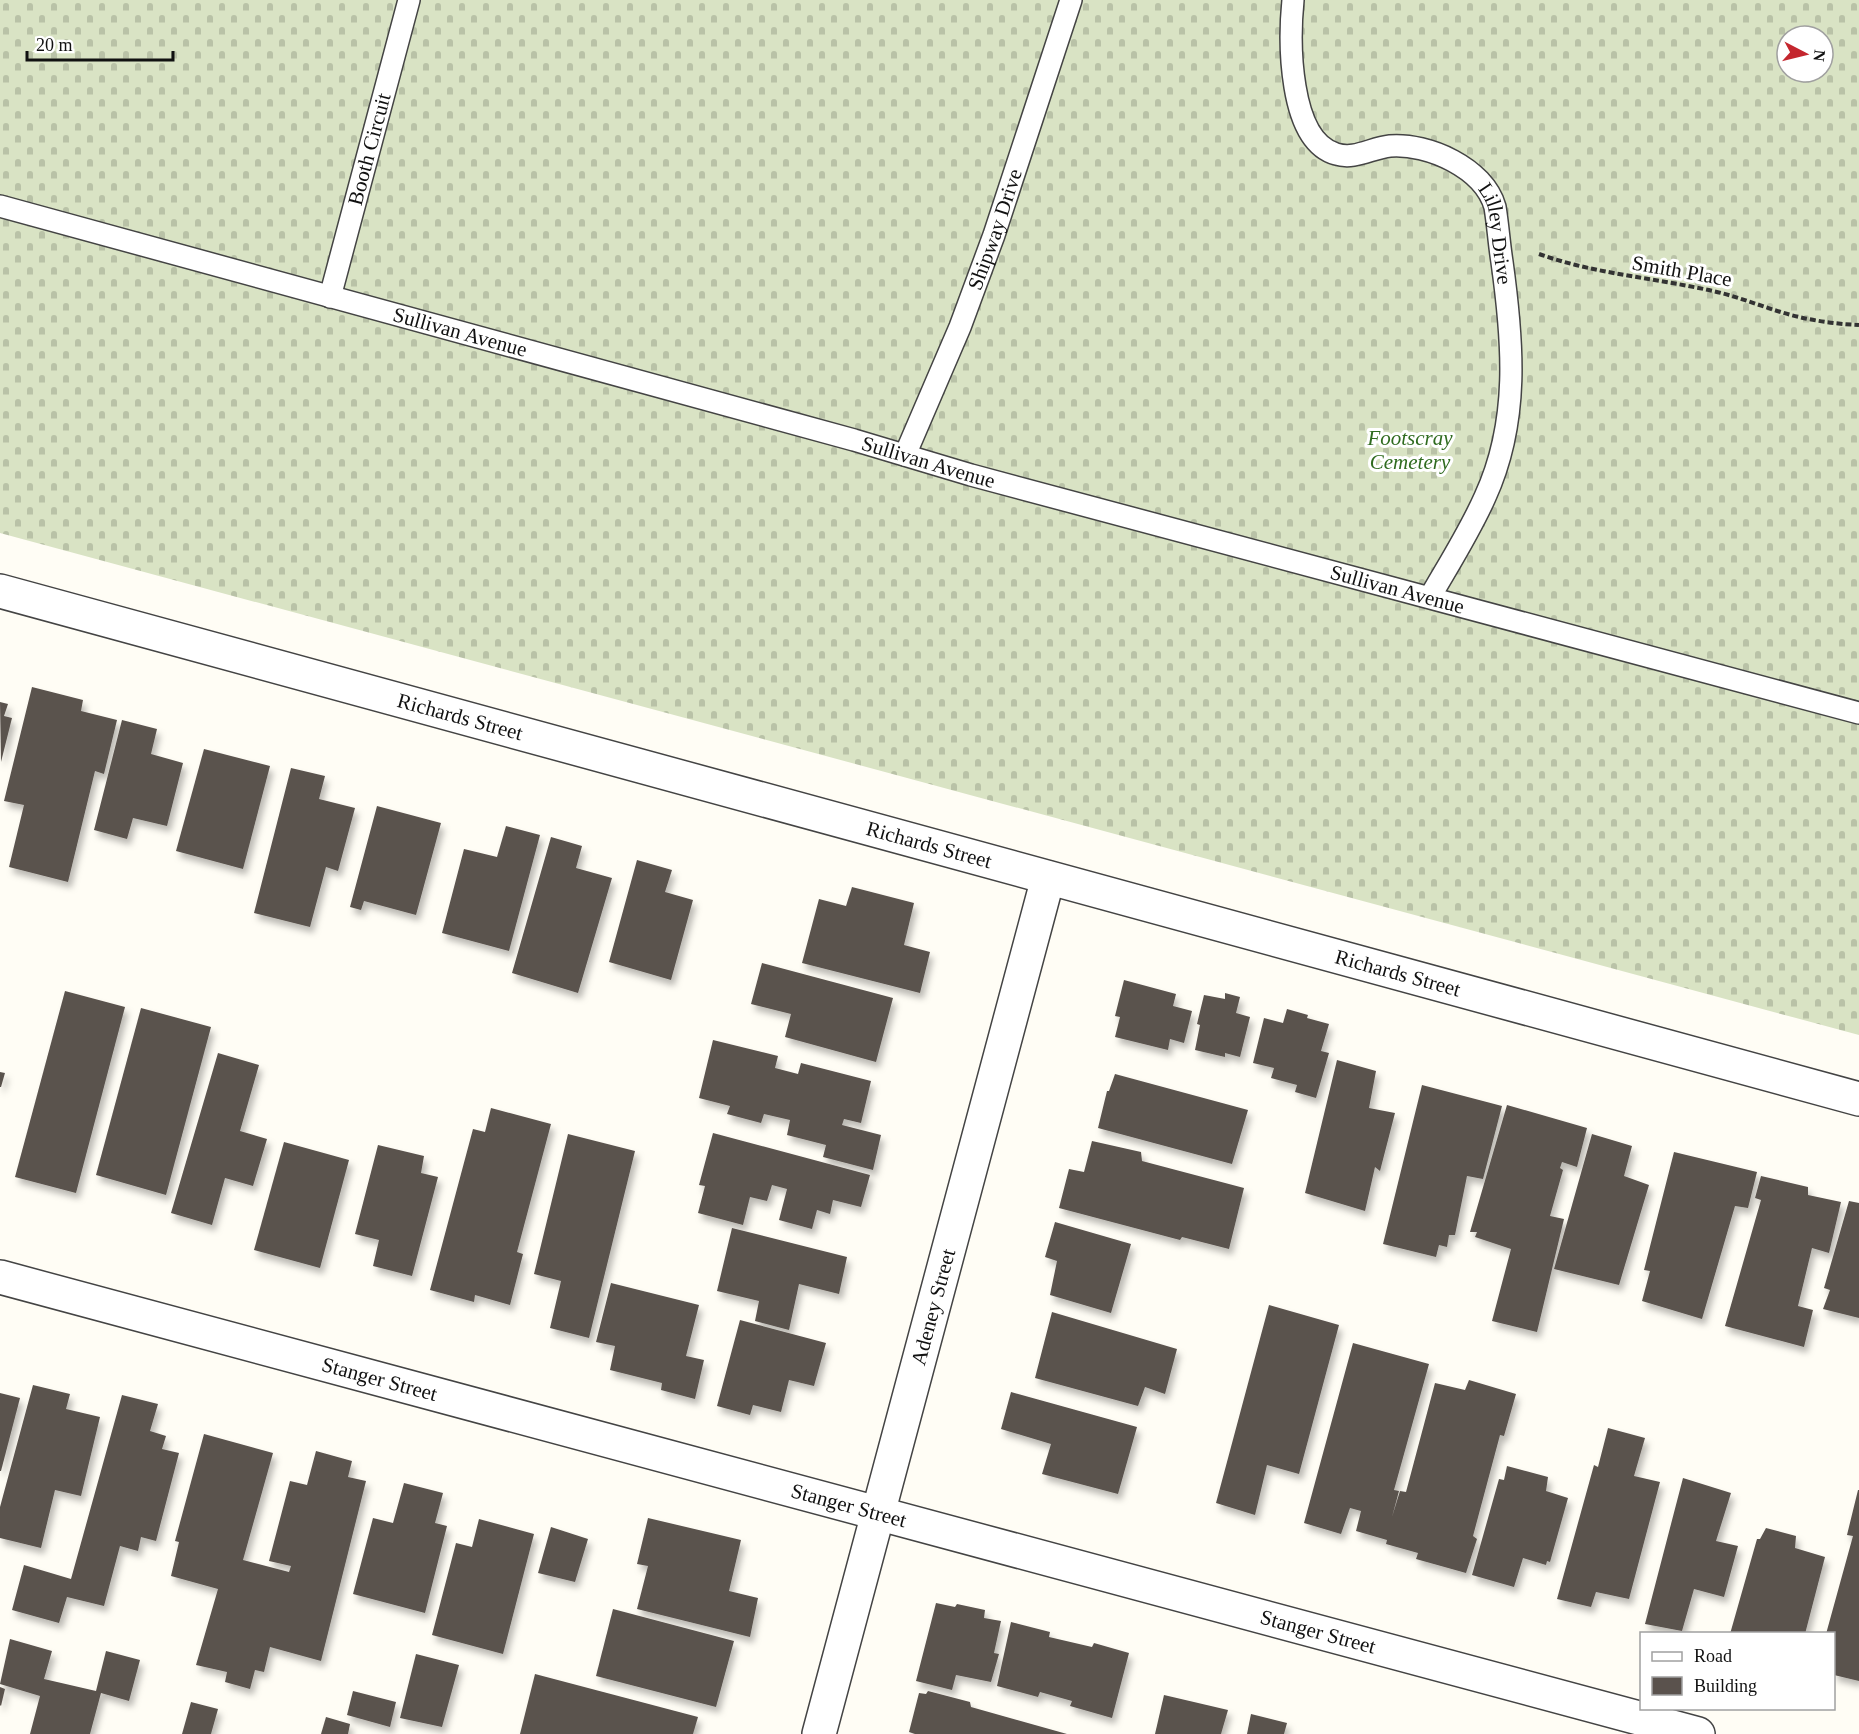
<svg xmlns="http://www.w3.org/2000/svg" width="1859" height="1734" viewBox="0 0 1859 1734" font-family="Georgia,serif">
<defs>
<pattern id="cemetery-stones" width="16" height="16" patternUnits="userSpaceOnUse" patternTransform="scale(1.5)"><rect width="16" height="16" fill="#d9e3c4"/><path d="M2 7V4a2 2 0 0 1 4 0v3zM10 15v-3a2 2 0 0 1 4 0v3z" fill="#b9c2a7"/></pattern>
<filter id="shadow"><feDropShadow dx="3.5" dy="6" stdDeviation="3" flood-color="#0004"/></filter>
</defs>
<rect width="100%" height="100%" fill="#fffdf5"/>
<!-- cemetery -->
<path fill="url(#cemetery-stones)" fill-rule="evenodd" d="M 0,0 L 1859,0 L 1859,1035 L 0,533 ZM 1787,36 L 1823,36 L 1823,72 L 1787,72 Z"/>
<!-- building -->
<g fill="#5a524d" filter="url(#shadow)">
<path d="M 32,687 L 83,700 L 81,711 L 117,720 L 104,774 L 95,771 L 68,882 L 9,867 L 24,805 L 4,801 Z"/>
<path d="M 0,702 L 8,704 L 4,716 L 12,718 L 1,762 Z"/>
<path d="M 122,720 L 157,729 L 151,754 L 183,763 L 167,826 L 133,818 L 127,839 L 94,830 Z"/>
<path d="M 204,749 L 270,766 L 243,869 L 176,851 Z"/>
<path d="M 291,768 L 325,776 L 319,799 L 355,808 L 338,871 L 326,867 L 310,927 L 254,913 Z"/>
<path d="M 377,806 L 441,823 L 416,915 L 364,901 L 361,910 L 350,907 Z"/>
<path d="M 506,826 L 540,835 L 509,951 L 442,933 L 464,849 L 497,857 Z"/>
<path d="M 551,837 L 582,846 L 576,868 L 612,878 L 578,993 L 512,973 Z"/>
<path d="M 637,860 L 672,870 L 665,892 L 693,900 L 671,980 L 609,962 Z"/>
<path d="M 852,887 L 914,903 L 904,945 L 930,952 L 920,993 L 802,963 L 819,899 L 846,906 Z"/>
<path d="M 762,963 L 893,998 L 876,1062 L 785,1037 L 791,1014 L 751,1004 Z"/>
<path d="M 1124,980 L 1176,994 L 1173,1006 L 1192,1011 L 1184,1043 L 1170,1039 L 1168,1050 L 1115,1037 L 1120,1017 L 1115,1016 Z"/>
<path d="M 65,991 L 125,1007 L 76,1193 L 15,1177 Z"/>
<path d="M 1225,993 L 1240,997 L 1236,1013 L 1250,1017 L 1240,1057 L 1225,1053 L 1225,1057 L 1195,1050 L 1200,1025 L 1197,1024 L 1204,995 L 1225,999 Z"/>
<path d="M 141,1008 L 211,1027 L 166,1195 L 96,1175 Z"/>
<path d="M 1287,1009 L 1308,1015 L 1307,1018 L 1329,1024 L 1321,1051 L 1329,1053 L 1316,1098 L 1295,1092 L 1297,1085 L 1271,1078 L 1274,1068 L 1253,1063 L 1264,1018 L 1283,1023 Z"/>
<path d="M 713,1040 L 778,1056 L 775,1068 L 798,1074 L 801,1063 L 871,1081 L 861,1123 L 844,1119 L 842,1125 L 881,1135 L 873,1170 L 823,1157 L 826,1145 L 787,1135 L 790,1120 L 764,1114 L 761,1123 L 727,1114 L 730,1106 L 699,1098 Z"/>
<path d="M 218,1053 L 259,1065 L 240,1131 L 267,1139 L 253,1186 L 225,1178 L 212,1225 L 171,1213 Z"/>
<path d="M 1337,1060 L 1376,1071 L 1369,1108 L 1395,1113 L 1380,1171 L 1375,1167 L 1365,1211 L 1305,1193 Z"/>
<path d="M 0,1072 L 5,1073 L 1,1087 L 0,1087 Z"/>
<path d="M 1115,1074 L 1248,1110 L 1232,1164 L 1098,1128 L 1107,1091 L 1109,1091 Z"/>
<path d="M 1422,1085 L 1502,1106 L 1483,1179 L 1467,1176 L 1455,1235 L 1449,1235 L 1447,1247 L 1439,1245 L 1436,1257 L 1383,1244 Z"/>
<path d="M 1507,1105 L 1587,1128 L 1577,1167 L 1562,1162 L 1560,1168 L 1563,1170 L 1550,1216 L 1564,1219 L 1537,1332 L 1492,1321 L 1511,1249 L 1475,1237 L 1477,1232 L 1470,1232 Z"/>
<path d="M 491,1108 L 551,1124 L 517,1252 L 523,1254 L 510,1305 L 475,1295 L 474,1302 L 430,1290 L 473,1129 L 485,1132 Z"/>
<path d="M 713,1133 L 870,1175 L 861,1207 L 833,1200 L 830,1214 L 817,1210 L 812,1229 L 779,1220 L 787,1189 L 772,1185 L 767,1201 L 750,1197 L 743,1225 L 698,1213 L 705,1186 L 699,1185 Z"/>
<path d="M 568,1134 L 635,1151 L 589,1338 L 550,1328 L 561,1281 L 534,1274 Z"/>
<path d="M 1592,1134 L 1632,1146 L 1624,1176 L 1649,1185 L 1619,1285 L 1554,1269 Z"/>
<path d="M 1092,1141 L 1141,1152 L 1142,1161 L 1244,1188 L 1229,1249 L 1182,1237 L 1180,1240 L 1059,1208 L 1069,1169 L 1084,1172 Z"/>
<path d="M 284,1142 L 349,1160 L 320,1268 L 254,1250 Z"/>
<path d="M 378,1145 L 424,1156 L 421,1173 L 438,1177 L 412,1276 L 373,1266 L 379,1240 L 355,1234 Z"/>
<path d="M 1674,1152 L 1757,1172 L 1748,1208 L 1735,1206 L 1702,1319 L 1642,1301 L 1650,1271 L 1644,1270 Z"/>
<path d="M 1761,1176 L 1808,1187 L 1808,1195 L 1841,1202 L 1829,1253 L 1812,1248 L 1798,1306 L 1813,1310 L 1804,1347 L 1725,1326 L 1761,1200 L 1755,1198 Z"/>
<path d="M 1849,1201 L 1859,1203 L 1859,1318 L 1823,1309 L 1830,1290 L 1824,1288 Z"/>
<path d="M 1055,1222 L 1131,1244 L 1111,1313 L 1050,1295 L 1057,1261 L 1045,1257 Z"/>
<path d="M 732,1228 L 847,1257 L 839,1294 L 799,1284 L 789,1330 L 755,1321 L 759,1301 L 717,1291 Z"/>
<path d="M 611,1283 L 699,1305 L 686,1356 L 704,1360 L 695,1399 L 661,1390 L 662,1383 L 610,1370 L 615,1346 L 596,1342 Z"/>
<path d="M 1269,1305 L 1339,1325 L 1299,1474 L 1267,1465 L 1255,1515 L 1216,1503 Z"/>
<path d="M 1052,1312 L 1177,1349 L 1165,1394 L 1145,1387 L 1138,1406 L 1035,1378 Z"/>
<path d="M 740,1320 L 826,1343 L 814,1386 L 789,1380 L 781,1412 L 753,1405 L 750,1415 L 717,1406 Z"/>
<path d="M 1353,1343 L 1429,1364 L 1394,1490 L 1399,1491 L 1392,1517 L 1400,1491 L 1406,1492 L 1435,1383 L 1465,1390 L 1469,1380 L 1516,1394 L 1504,1436 L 1500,1435 L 1473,1536 L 1477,1539 L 1466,1573 L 1416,1559 L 1418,1553 L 1386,1544 L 1387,1540 L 1356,1531 L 1361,1511 L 1350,1508 L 1341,1534 L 1304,1523 Z"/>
<path d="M 33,1385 L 70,1394 L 66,1409 L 100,1417 L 81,1496 L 55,1490 L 41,1548 L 0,1538 L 0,1507 Z"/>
<path d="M 1011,1392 L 1137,1427 L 1118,1494 L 1042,1474 L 1051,1444 L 1001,1429 Z"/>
<path d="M 0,1393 L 20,1398 L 1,1471 L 0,1471 Z"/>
<path d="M 122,1395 L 158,1404 L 150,1431 L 166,1436 L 162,1449 L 179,1453 L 156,1541 L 141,1537 L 138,1551 L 120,1546 L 104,1606 L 67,1597 L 59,1623 L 12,1610 L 24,1565 L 71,1579 Z"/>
<path d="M 1608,1428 L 1645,1438 L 1634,1476 L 1660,1482 L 1629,1599 L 1596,1592 L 1591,1607 L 1557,1599 L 1594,1465 L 1598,1467 Z"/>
<path d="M 204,1434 L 273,1453 L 243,1560 L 289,1572 L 291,1566 L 269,1561 L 290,1481 L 307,1485 L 316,1451 L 352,1461 L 348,1477 L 366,1481 L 321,1661 L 270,1647 L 264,1672 L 255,1670 L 250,1689 L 225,1682 L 227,1672 L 196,1665 L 218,1589 L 171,1576 L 179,1542 L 175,1541 Z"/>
<path d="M 1507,1466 L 1548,1477 L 1546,1491 L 1568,1498 L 1550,1562 L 1547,1561 L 1546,1565 L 1523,1558 L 1514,1587 L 1472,1575 L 1499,1479 L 1504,1480 Z"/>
<path d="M 1683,1478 L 1731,1493 L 1716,1541 L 1738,1546 L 1724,1597 L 1694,1589 L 1682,1631 L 1645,1624 Z"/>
<path d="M 404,1483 L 443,1493 L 435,1523 L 447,1526 L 425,1613 L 353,1594 L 373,1518 L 393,1523 Z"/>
<path d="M 1858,1490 L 1859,1490 L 1859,1681 L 1834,1675 L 1834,1634 L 1826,1634 L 1853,1536 L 1847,1535 Z"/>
<path d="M 648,1518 L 741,1540 L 729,1591 L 758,1598 L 750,1637 L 637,1609 L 648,1566 L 637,1564 Z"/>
<path d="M 479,1519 L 534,1534 L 503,1654 L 432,1635 L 456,1543 L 472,1547 Z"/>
<path d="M 551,1527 L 588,1539 L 575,1582 L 538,1573 Z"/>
<path d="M 1766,1528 L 1796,1536 L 1795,1548 L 1825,1557 L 1805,1634 L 1730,1634 L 1757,1539 L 1760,1539 Z"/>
<path d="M 936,1603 L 955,1607 L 957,1604 L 985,1610 L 984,1618 L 1001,1621 L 994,1653 L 999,1654 L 991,1682 L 956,1675 L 952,1690 L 916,1681 Z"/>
<path d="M 613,1609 L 734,1641 L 716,1707 L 596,1676 Z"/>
<path d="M 1011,1622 L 1050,1632 L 1049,1637 L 1092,1647 L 1094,1643 L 1129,1653 L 1112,1718 L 1070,1706 L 1072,1701 L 1040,1692 L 1038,1697 L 997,1686 Z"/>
<path d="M 10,1639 L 52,1651 L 44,1679 L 96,1691 L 106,1651 L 140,1660 L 129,1701 L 101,1693 L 90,1734 L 30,1734 L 40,1696 L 0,1684 Z"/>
<path d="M 416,1654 L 459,1665 L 442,1727 L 400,1718 Z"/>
<path d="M 535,1674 L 698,1717 L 693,1734 L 520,1734 Z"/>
<path d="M 0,1687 L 5,1689 L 1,1706 L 0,1705 Z"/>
<path d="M 353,1691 L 396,1702 L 390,1727 L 347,1715 Z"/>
<path d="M 928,1691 L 970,1702 L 971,1707 L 1067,1734 L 915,1734 L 909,1732 L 919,1693 L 926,1694 Z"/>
<path d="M 1164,1695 L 1228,1710 L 1221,1734 L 1155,1734 Z"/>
<path d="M 191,1702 L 218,1709 L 211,1734 L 182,1734 Z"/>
<path d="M 1251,1714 L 1287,1723 L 1284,1734 L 1247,1734 Z"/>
<path d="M 326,1717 L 350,1724 L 348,1734 L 321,1734 Z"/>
</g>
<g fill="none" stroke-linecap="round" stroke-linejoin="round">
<defs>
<g id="service">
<path id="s1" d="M 1293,0 C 1289,40 1288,140 1336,154 C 1355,160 1371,148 1390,146 C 1428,143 1484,168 1495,207 C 1498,225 1499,243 1502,262 C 1513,341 1520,421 1485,497 C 1470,531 1449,564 1430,597"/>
<path id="s2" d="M 0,206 L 854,440 L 971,475 L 1859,713"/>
<path id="s3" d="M 330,297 L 409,0"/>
<path id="s4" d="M 905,455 L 960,327 L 994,235 L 1071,0"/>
</g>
<g id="minor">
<path id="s5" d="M 0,591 L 1859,1099"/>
<path id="s6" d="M 0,1277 L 1698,1734"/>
<path id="s7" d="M 819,1734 L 1048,878"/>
</g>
</defs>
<!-- service casing -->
<use href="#service" stroke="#444" stroke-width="24"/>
<!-- minor casing -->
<use href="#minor" stroke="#444" stroke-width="36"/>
<!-- path -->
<path stroke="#333" stroke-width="4" stroke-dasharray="6 3" stroke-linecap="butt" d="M 1539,254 C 1595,274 1655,278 1713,291 C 1740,297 1765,308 1791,315 C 1814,321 1836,324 1859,325"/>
<!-- service -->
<use href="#service" stroke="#fff" stroke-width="21"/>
<!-- minor -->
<use href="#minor" stroke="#fff" stroke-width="33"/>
</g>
<g text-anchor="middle" stroke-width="6" stroke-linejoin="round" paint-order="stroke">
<!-- street labels -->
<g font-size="21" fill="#111" stroke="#fff">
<text dy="7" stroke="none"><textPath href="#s3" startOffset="153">Booth Circuit</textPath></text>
<text dy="7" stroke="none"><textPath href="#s4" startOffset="243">Shipway Drive</textPath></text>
<text dy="7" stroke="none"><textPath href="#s1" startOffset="381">Lilley Drive</textPath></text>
<text transform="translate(1682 271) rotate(10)" y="7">Smith Place</text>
<text dy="7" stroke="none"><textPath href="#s2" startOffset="477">Sullivan Avenue</textPath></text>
<text dy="7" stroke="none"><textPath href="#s2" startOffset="963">Sullivan Avenue</textPath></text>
<text dy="7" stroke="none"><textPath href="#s2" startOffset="1449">Sullivan Avenue</textPath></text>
<text dy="7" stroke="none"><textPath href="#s5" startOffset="477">Richards Street</textPath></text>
<text dy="7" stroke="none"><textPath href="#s5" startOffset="963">Richards Street</textPath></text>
<text dy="7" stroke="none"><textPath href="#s5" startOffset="1449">Richards Street</textPath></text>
<text dy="7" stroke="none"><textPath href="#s7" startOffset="442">Adeney Street</textPath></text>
<text dy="7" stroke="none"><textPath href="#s6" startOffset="393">Stanger Street</textPath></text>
<text dy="7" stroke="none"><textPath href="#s6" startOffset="879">Stanger Street</textPath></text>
<text dy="7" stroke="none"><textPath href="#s6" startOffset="1365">Stanger Street</textPath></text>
</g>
<!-- park labels -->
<g font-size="21" font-style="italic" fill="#2f6b1f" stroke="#fff">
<text x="1410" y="445">Footscray<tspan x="1410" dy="24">Cemetery</tspan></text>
</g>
</g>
<!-- legend -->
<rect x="1640" y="1632" width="195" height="78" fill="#ffffff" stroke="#a0a0a0" stroke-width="1.5"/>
<rect x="1652" y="1652" width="30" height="9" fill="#ffffff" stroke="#a0a0a0" stroke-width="1.5"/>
<text x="1694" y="1662" font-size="18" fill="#111111">Road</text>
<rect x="1652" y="1677" width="30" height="18" fill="#5a524d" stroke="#a0a0a0" stroke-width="1.5"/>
<text x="1694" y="1692" font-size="18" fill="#111111">Building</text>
<!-- north arrow -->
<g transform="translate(1805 54) rotate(97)"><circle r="28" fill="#ffffff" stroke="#a0a0a0" stroke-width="1.5"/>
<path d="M0-4.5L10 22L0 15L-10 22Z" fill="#c4262e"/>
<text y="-9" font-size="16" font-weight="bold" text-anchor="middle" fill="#111111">N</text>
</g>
<!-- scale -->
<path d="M27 51v9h146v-9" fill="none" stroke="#111111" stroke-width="3"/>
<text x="36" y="51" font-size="18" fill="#111111" stroke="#ffffff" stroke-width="4.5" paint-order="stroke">20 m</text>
</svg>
